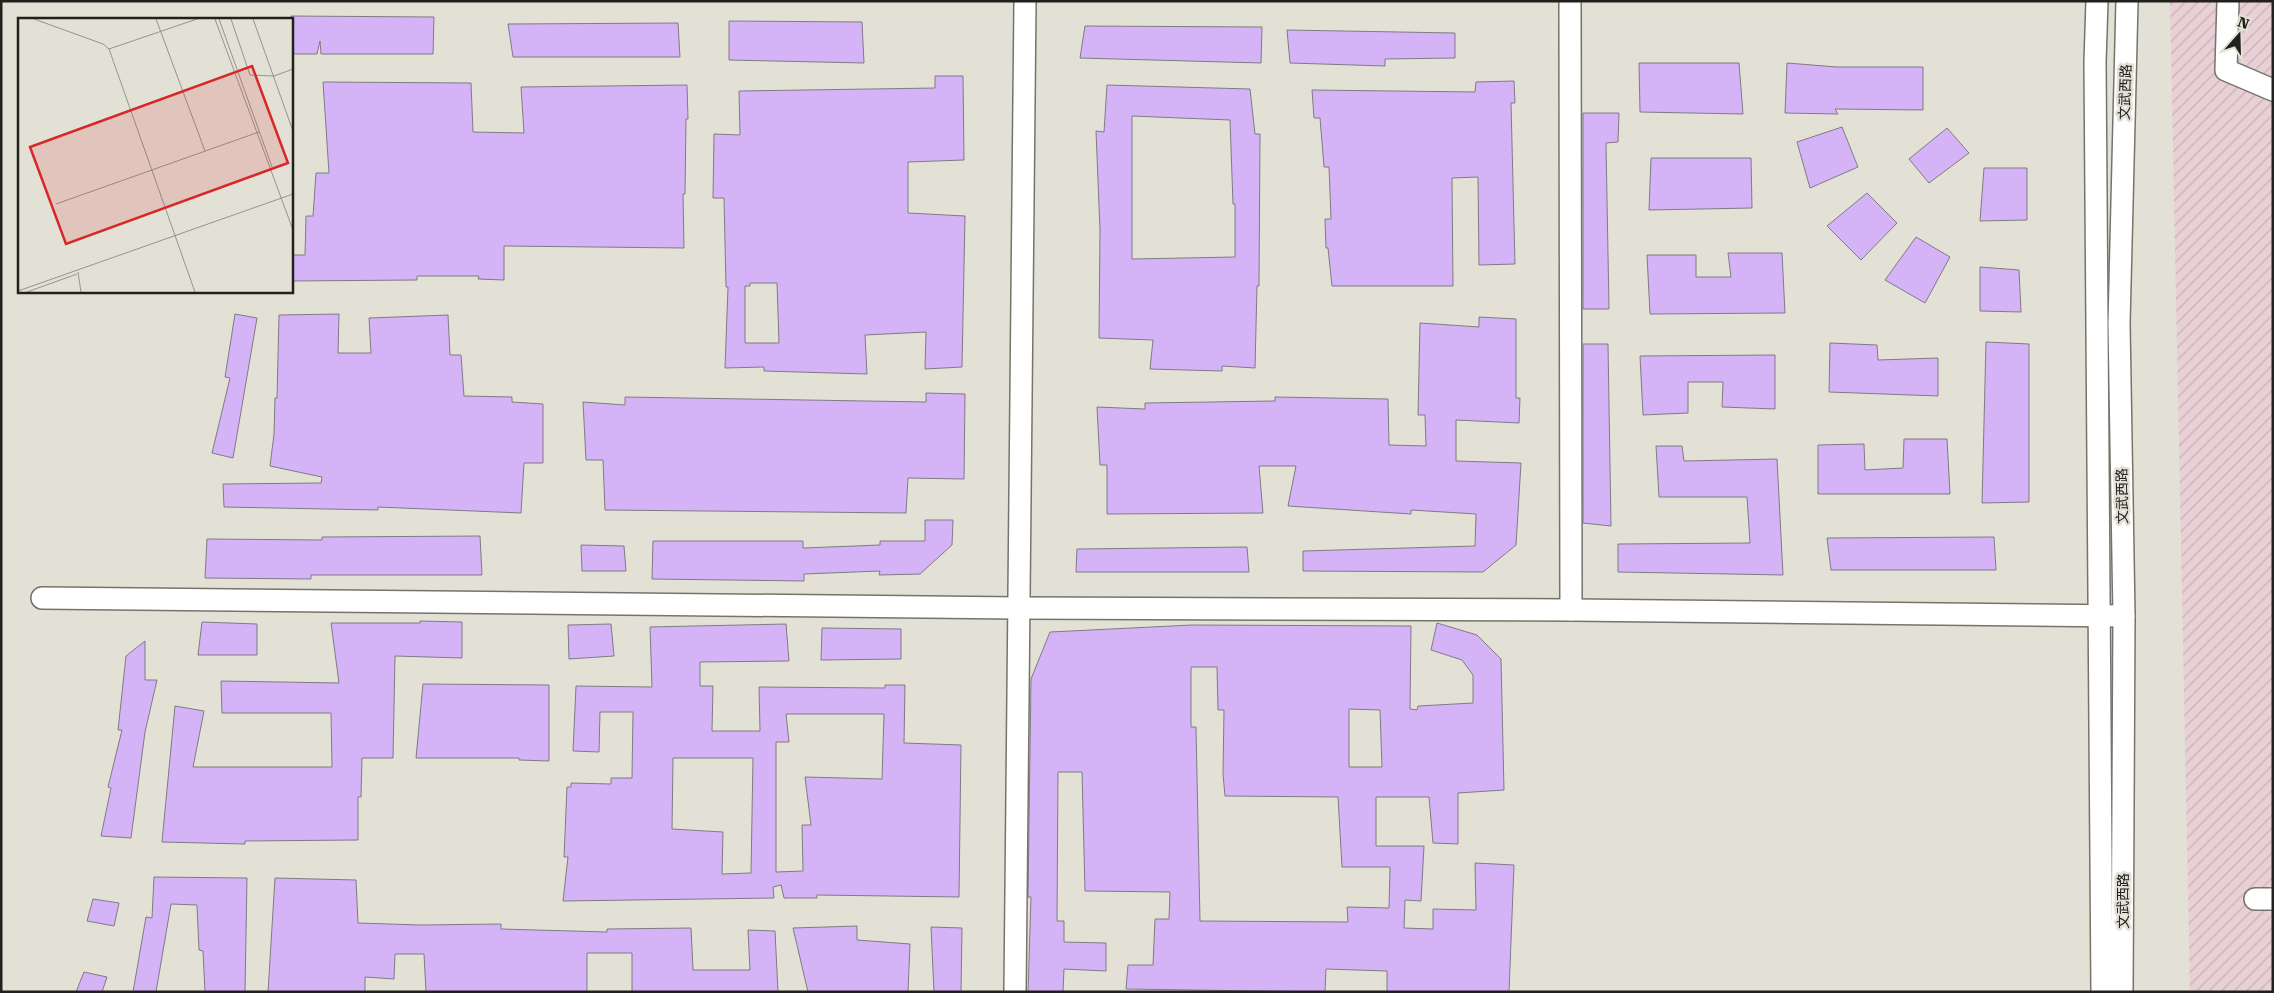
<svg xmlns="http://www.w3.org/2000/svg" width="2274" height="993" viewBox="0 0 2274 993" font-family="'Roboto Serif','Noto Sans SC',serif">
<defs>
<pattern id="industrial-furrows" width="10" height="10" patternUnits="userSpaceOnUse" patternTransform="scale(1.25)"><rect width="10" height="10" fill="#e9cfd6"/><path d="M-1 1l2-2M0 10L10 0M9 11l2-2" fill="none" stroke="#c8b1b7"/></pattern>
</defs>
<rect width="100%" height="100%" fill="#e3e1d6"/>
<!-- industrial -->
<path fill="url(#industrial-furrows)" d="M 2170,1 L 2273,1 L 2273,992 L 2190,992 Z"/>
<!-- building -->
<g fill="#d5b3f7" stroke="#7f7b84" fill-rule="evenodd">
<path d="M 291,16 L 434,17 L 433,54 L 321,54 L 320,41 L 317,54 L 291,54 Z"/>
<path d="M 729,21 L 862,22 L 864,63 L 729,60 Z"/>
<path d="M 678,23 L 680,57 L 513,57 L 508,24 Z"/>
<path d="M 1085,26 L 1262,27 L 1261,63 L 1080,58 Z"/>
<path d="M 1287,30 L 1455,33 L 1455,58 L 1385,59 L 1385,66 L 1290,63 Z"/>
<path d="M 1639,63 L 1739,63 L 1743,114 L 1640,112 Z"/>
<path d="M 1787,63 L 1837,67 L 1923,67 L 1923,110 L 1835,109 L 1838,114 L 1785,113 Z"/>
<path d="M 935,76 L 963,76 L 964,160 L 908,162 L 908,213 L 965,216 L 962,367 L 925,369 L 926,332 L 865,335 L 867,374 L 764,371 L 764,367 L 725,368 L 728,287 L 726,287 L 724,198 L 713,198 L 714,134 L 740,135 L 739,91 L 935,88 ZM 750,283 L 777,283 L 779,343 L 745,343 L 745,286 L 750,286 Z"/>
<path d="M 1514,81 L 1515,103 L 1511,103 L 1515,264 L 1479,265 L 1478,177 L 1452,178 L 1453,286 L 1332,286 L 1328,248 L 1326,248 L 1325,219 L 1331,219 L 1329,167 L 1324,167 L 1320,118 L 1314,118 L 1312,90 L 1475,92 L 1476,82 Z"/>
<path d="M 323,82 L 471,83 L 473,132 L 524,133 L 521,87 L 687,85 L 688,119 L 686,119 L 685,194 L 683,194 L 684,248 L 504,246 L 504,280 L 478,279 L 479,276 L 417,276 L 417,280 L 291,281 L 291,255 L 305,255 L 306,216 L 313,216 L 316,173 L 329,173 Z"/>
<path d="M 1107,85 L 1250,89 L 1255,134 L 1260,134 L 1259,286 L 1257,286 L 1255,368 L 1222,366 L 1222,371 L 1150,369 L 1153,340 L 1099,338 L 1100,230 L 1096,131 L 1104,132 ZM 1132,116 L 1230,120 L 1233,204 L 1235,204 L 1235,257 L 1132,259 Z"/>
<path d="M 1583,113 L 1619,113 L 1618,142 L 1606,143 L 1609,309 L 1583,309 Z"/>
<path d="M 1842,127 L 1858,167 L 1810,188 L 1797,142 Z"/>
<path d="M 1947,128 L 1969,153 L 1929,183 L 1909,159 Z"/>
<path d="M 1651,158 L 1751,158 L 1752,208 L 1649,210 Z"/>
<path d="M 1984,168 L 2027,168 L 2027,220 L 1980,221 Z"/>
<path d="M 1867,193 L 1897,223 L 1861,260 L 1827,226 Z"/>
<path d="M 1916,237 L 1950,257 L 1925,303 L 1885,280 Z"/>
<path d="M 1728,253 L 1782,253 L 1785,313 L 1650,314 L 1647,255 L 1696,255 L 1696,277 L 1731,277 Z"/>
<path d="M 1980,267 L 2019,270 L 2021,312 L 1980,311 Z"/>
<path d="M 235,314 L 257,318 L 233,458 L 212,453 L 230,378 L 225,377 Z"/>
<path d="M 339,314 L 338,353 L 371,353 L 369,318 L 448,315 L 450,355 L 461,355 L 464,396 L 512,397 L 512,402 L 543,404 L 543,463 L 524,463 L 521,513 L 378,507 L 378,510 L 224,507 L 223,484 L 321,483 L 322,477 L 270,466 L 274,434 L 275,398 L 277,398 L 279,315 Z"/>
<path d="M 1479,317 L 1516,319 L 1516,398 L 1520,398 L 1519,423 L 1456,420 L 1456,461 L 1521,463 L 1516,545 L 1483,572 L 1303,571 L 1303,551 L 1475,546 L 1476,514 L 1411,510 L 1411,514 L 1288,506 L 1296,466 L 1259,466 L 1263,513 L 1107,514 L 1107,465 L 1100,465 L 1097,407 L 1145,409 L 1145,403 L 1275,401 L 1275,397 L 1388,399 L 1389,445 L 1426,446 L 1425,415 L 1418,415 L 1420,323 L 1479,327 Z"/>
<path d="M 1986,342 L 2029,344 L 2029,502 L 1982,503 Z"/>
<path d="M 1830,343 L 1877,345 L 1878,360 L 1938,358 L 1938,396 L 1829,392 Z"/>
<path d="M 1583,344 L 1608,344 L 1611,526 L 1583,523 Z"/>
<path d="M 1775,355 L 1775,409 L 1722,407 L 1723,382 L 1688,382 L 1688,413 L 1643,415 L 1640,356 Z"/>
<path d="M 926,393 L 965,394 L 964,479 L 908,478 L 906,513 L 605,510 L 603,460 L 586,460 L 583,402 L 625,405 L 625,397 L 926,402 Z"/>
<path d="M 1904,439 L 1947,439 L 1950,494 L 1818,494 L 1818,445 L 1864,444 L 1865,470 L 1903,468 Z"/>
<path d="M 1656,446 L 1682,446 L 1684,461 L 1777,459 L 1783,575 L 1618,572 L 1618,544 L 1750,543 L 1747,497 L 1659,497 Z"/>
<path d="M 925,520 L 953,520 L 952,545 L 920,574 L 879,575 L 880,571 L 804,574 L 804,581 L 652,579 L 653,541 L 803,541 L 803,548 L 880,545 L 880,541 L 925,541 Z"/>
<path d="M 480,536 L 482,575 L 311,575 L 311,579 L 205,578 L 207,539 L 322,540 L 322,537 Z"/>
<path d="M 1994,537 L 1996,570 L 1831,570 L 1827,538 Z"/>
<path d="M 581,545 L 624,546 L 626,571 L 582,571 Z"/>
<path d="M 1247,547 L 1249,572 L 1076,572 L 1077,549 Z"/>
<path d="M 420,621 L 462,622 L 462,658 L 395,656 L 393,758 L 362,758 L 361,797 L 358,797 L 358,840 L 245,841 L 245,844 L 162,842 L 175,706 L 204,711 L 193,767 L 332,767 L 331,713 L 222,713 L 221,681 L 339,683 L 331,623 L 420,623 Z"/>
<path d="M 202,622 L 257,624 L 257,655 L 198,655 Z"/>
<path d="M 1437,623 L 1477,635 L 1501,659 L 1504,790 L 1458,793 L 1458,844 L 1433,843 L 1429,797 L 1376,797 L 1376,846 L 1424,846 L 1421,901 L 1405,900 L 1404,928 L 1433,929 L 1433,909 L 1476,910 L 1475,863 L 1514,865 L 1509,992 L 1387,992 L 1387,971 L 1326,969 L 1325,992 L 1126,989 L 1128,965 L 1153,965 L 1155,919 L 1169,919 L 1170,892 L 1085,891 L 1082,772 L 1058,772 L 1057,921 L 1064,921 L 1064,942 L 1106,943 L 1106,971 L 1064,969 L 1063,992 L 1028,992 L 1031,897 L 1028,897 L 1031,679 L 1050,632 L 1192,625 L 1411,626 L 1410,709 L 1417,710 L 1418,706 L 1473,703 L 1473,675 L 1462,660 L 1431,650 ZM 1191,667 L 1217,667 L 1218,710 L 1224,710 L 1223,774 L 1225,796 L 1338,797 L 1342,867 L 1390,867 L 1389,908 L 1347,907 L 1348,922 L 1200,921 L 1196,727 L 1191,727 ZM 1349,709 L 1380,710 L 1382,767 L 1349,767 Z"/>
<path d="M 611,624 L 614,656 L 569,659 L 568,625 Z"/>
<path d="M 786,624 L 789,661 L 700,662 L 700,686 L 713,686 L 712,731 L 760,731 L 759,687 L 885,688 L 885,685 L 905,685 L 904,743 L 961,745 L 959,897 L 817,895 L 817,898 L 784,898 L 781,885 L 773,887 L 774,898 L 563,901 L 568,857 L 564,857 L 567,787 L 571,787 L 571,783 L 611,784 L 611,778 L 632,778 L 633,712 L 600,712 L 599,752 L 573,751 L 576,686 L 652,687 L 650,627 ZM 786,714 L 884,714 L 882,779 L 805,777 L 811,825 L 802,825 L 803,871 L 776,872 L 776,742 L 789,742 ZM 673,758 L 753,758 L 751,873 L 722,874 L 723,832 L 672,829 Z"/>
<path d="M 822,628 L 901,629 L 901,659 L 821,660 Z"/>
<path d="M 145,641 L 145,680 L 157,680 L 145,732 L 131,838 L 101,836 L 111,788 L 108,787 L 122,730 L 118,730 L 126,656 Z"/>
<path d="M 423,684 L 549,685 L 549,761 L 519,760 L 519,758 L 416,758 Z"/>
<path d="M 154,877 L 247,878 L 245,992 L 205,992 L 203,951 L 199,950 L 197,905 L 171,904 L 156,992 L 133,992 L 146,917 L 152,918 Z"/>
<path d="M 275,878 L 356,880 L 358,923 L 421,925 L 501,924 L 501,929 L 607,932 L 607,929 L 691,928 L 693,970 L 750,970 L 748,930 L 775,931 L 778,992 L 632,992 L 632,953 L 587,953 L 587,992 L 426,992 L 424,954 L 395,954 L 394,979 L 365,977 L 365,992 L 268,992 Z"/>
<path d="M 93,899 L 119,903 L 114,926 L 87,921 Z"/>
<path d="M 857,926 L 857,940 L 910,944 L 908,992 L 808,992 L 793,928 Z"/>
<path d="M 931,927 L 962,928 L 961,992 L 934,992 Z"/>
<path d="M 84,972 L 107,977 L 102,992 L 76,992 Z"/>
</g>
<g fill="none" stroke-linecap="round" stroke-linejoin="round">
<defs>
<g id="minor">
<path d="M 1570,1 L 1571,610"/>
<path d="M 2097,1 L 2095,62 L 2102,992"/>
<path d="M 2228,1 L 2226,70 L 2273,90"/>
<path d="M 42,598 L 1020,608 L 1571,610 L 2124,616"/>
<path d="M 2255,899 L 2273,899"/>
<path d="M 1015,992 L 1025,1"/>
<path d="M 2122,992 L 2124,616 L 2119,324 L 2127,1"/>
</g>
</defs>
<!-- minor casing -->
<use href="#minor" stroke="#76746a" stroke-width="24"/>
<!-- minor -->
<use href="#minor" stroke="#fff" stroke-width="21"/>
</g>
<g text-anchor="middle" stroke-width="5" stroke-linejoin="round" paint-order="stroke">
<!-- street labels -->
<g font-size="14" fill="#21201c" stroke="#e3e1d6">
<text transform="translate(2125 92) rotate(-88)" y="5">文武西路</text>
<text transform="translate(2122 496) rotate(-91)" y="5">文武西路</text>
<text transform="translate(2123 901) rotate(-90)" y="5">文武西路</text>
</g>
</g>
<!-- overview -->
<g transform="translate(18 18)">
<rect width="275" height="275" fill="#e3e1d6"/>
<path fill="none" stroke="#95948c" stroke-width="1" d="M 16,1 L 85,26 L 91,31 L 177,274M 138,1 L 187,133M 197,1 L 275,212M 201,1 L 254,149M 213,1 L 232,57 L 256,58 L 275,51M 235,1 L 275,113M 91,31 L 179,1M 24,124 L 217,54M 38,186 L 241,114M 60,254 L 63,274M 0,273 L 275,176M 9,274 L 59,256"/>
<path fill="#d62828" fill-opacity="0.15" stroke="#d62828" stroke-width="2.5" d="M 234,48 L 270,145 L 48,226 L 12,129 Z"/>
<rect width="275" height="275" fill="none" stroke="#21201c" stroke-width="2.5"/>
</g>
<!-- border -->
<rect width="2274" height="993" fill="none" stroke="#21201c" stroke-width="5"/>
<!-- north arrow -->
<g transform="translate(2239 35) rotate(20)" stroke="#e3e1d6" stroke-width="4" paint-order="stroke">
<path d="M0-4L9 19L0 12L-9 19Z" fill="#21201c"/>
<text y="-8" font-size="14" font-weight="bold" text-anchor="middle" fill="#21201c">N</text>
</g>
</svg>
